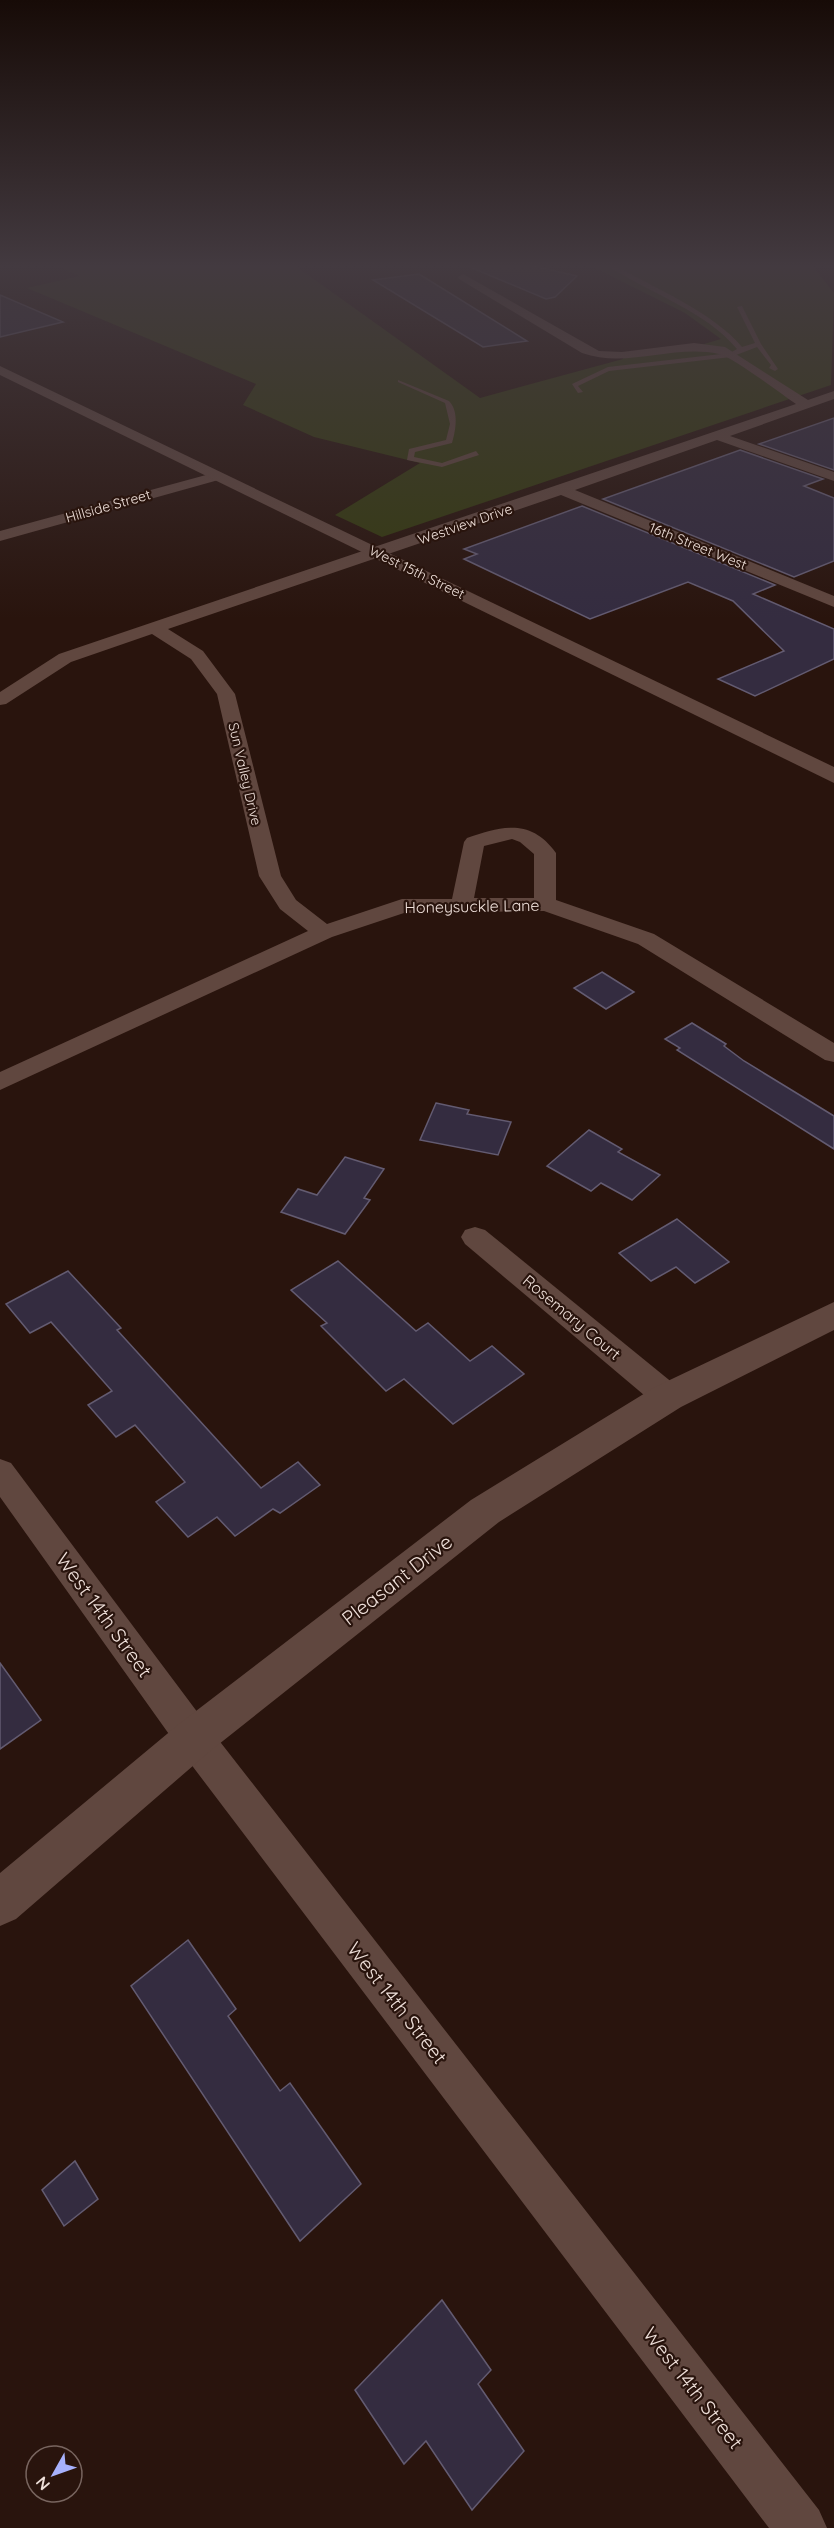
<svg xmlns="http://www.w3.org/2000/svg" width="834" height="2528" viewBox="0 0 834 2528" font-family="Quicksand,sans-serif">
<rect width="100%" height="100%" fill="#29140d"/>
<!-- green -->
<path fill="#353a10" d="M 54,265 L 300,265 L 297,267 L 480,398 L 623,359 L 622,356 L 694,347 L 721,339 L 685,313 L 589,265 L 812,265 L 834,293 L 831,385 L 382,537 L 335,515 L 420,463 L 314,437 L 243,405 L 256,384 L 27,288 L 80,276 Z"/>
<!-- building -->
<g fill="#342c40" stroke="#635b71" stroke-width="1.5">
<path d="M 465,265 L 529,265 L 577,276 L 555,297 L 546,299 Z"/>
<path d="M 419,274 L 527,341 L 483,347 L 373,280 Z"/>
<path d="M 0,295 L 63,322 L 0,337 Z"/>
<path d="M 834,418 L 834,470 L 759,444 Z"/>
<path d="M 740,450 L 823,479 L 804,486 L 834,498 L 834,561 L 794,577 L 603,499 Z"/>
<path d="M 582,506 L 775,585 L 753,594 L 834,629 L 834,659 L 755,696 L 718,679 L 784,651 L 733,601 L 688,582 L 590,619 L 464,559 L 477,554 L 464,549 Z"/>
<path d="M 602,972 L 634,992 L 606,1009 L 574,988 Z"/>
<path d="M 692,1023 L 726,1044 L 724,1046 L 744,1061 L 834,1116 L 834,1149 L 677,1050 L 680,1048 L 665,1039 Z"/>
<path d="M 436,1103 L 469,1110 L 467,1114 L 511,1122 L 498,1155 L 420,1140 Z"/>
<path d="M 589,1130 L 622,1149 L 618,1152 L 660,1175 L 632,1200 L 601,1183 L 591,1191 L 547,1166 Z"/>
<path d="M 345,1157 L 384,1169 L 364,1198 L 370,1200 L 345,1234 L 281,1212 L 298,1189 L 317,1195 Z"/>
<path d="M 677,1219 L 729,1262 L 695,1283 L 676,1267 L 651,1281 L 619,1253 Z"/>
<path d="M 338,1261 L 416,1331 L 428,1323 L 470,1361 L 492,1346 L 524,1374 L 453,1424 L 404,1379 L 386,1391 L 321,1326 L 327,1323 L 291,1290 Z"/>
<path d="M 68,1271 L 121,1328 L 117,1330 L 261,1488 L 298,1462 L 320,1485 L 280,1513 L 273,1509 L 235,1536 L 217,1517 L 188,1537 L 156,1502 L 185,1482 L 135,1425 L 116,1437 L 88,1405 L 112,1391 L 51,1322 L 30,1333 L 6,1304 Z"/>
<path d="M 0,1663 L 41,1720 L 0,1749 Z"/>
<path d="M 188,1940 L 236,2009 L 228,2016 L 280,2091 L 290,2083 L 361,2184 L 300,2241 L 131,1986 Z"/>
<path d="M 75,2161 L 98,2199 L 64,2226 L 42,2190 Z"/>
<path d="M 442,2300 L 491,2370 L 478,2384 L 524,2451 L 472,2510 L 426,2441 L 404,2464 L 355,2390 Z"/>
</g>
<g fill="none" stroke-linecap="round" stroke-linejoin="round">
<!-- lane -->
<g fill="#60473f" fill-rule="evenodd">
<path d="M 607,265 L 614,265 C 654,288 713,312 742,347 L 755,343 L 737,307 L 742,306 L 761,344 L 778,369 L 775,371 L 769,368 L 771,365 L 757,347 L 731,357 L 609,371 L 578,386 L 583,392 L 578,393 L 572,384 L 608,367 L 730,353 L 737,349 C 705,310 648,293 607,265 Z"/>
<path d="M 398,380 L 449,401 C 459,411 456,430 452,443 L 415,452 L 414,457 L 442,463 L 476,451 L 479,455 L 442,467 L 407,460 L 409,449 L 446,440 L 450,424 L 445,403 L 398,382 Z"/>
</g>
<!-- street -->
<g fill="#60473f" fill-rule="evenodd">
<path d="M 463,274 L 599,351 L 622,352 L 694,343 L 725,347 L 808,400 L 834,391 L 834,399 L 730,436 L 834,472 L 834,481 L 717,440 L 575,490 L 834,596 L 834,607 L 561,495 L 168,629 L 203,651 L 235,694 L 281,876 L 296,900 L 327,924 L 402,899 L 452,899 L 464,842 L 467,838 C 502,826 531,818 556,853 L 556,900 L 654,934 L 834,1043 L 834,1062 L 825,1060 L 638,944 L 544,911 L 404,913 L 332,937 L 0,1090 L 0,1072 L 308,931 L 280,909 L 259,876 L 217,694 L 191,659 L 152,634 L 71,662 L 6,704 L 0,705 L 0,692 L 59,654 L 796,404 C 781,394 733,357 719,354 C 673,344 627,369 582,353 L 459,279 L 458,277 ZM 512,839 L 520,842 L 534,854 L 534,898 L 474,898 L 484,846 Z"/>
<path d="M 217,472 L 224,476 L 222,479 L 0,541 L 0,531 Z"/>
<path d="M 475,1227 L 485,1230 L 679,1388 L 683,1397 L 679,1406 L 668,1409 L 657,1406 L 465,1244 L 461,1237 L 465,1230 Z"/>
<path d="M 0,1459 L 11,1463 L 207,1725 L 819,2510 L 827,2528 L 769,2528 L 181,1751 L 0,1497 Z"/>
</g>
<!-- secondary -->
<g fill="#60473f" fill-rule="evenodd">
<path d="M 0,366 L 834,767 L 834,783 L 0,375 Z"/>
<path d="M 834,1302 L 834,1330 L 681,1407 L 499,1522 L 209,1752 L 16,1919 L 0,1926 L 0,1873 L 179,1724 L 471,1500 L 655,1387 Z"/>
</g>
</g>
<!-- sky -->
<linearGradient id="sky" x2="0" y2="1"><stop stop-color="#170b07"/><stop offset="0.43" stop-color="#433a40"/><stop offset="1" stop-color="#433a40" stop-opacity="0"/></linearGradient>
<rect width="834" height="619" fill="url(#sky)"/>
<g text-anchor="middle" stroke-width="4.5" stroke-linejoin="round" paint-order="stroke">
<!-- far-street labels -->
<g font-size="14" fill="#eedfd9" stroke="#29140d">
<text transform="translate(108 506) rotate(-16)" y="5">Hillside Street</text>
<text transform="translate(465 524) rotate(-19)" y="5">Westview Drive</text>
<text transform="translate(698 546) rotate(22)" y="5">16th Street West</text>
<text transform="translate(417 572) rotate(26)" y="5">West 15th Street</text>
<text transform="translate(245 774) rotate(77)" y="5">Sun Valley Drive</text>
</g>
<!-- street labels -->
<g font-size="16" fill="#eedfd9" stroke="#29140d">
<text transform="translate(472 906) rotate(-1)" y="6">Honeysuckle Lane</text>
<text transform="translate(572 1317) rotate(40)" y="6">Rosemary Court</text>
</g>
<!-- near-street labels -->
<g font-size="20" fill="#eedfd9" stroke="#29140d">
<text transform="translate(397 1580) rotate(-38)" y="7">Pleasant Drive</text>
<text transform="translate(104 1615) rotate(54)" y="7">West 14th Street</text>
<text transform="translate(397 2003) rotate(52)" y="7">West 14th Street</text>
<text transform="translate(693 2388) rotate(52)" y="7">West 14th Street</text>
</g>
</g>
<!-- north arrow -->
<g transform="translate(54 2474) rotate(230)"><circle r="28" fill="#29140d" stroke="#78655f" stroke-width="1.5"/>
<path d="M0-4.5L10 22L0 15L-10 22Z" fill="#a7b1fc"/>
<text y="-9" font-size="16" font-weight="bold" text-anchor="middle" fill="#eedfd9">N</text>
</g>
</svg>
